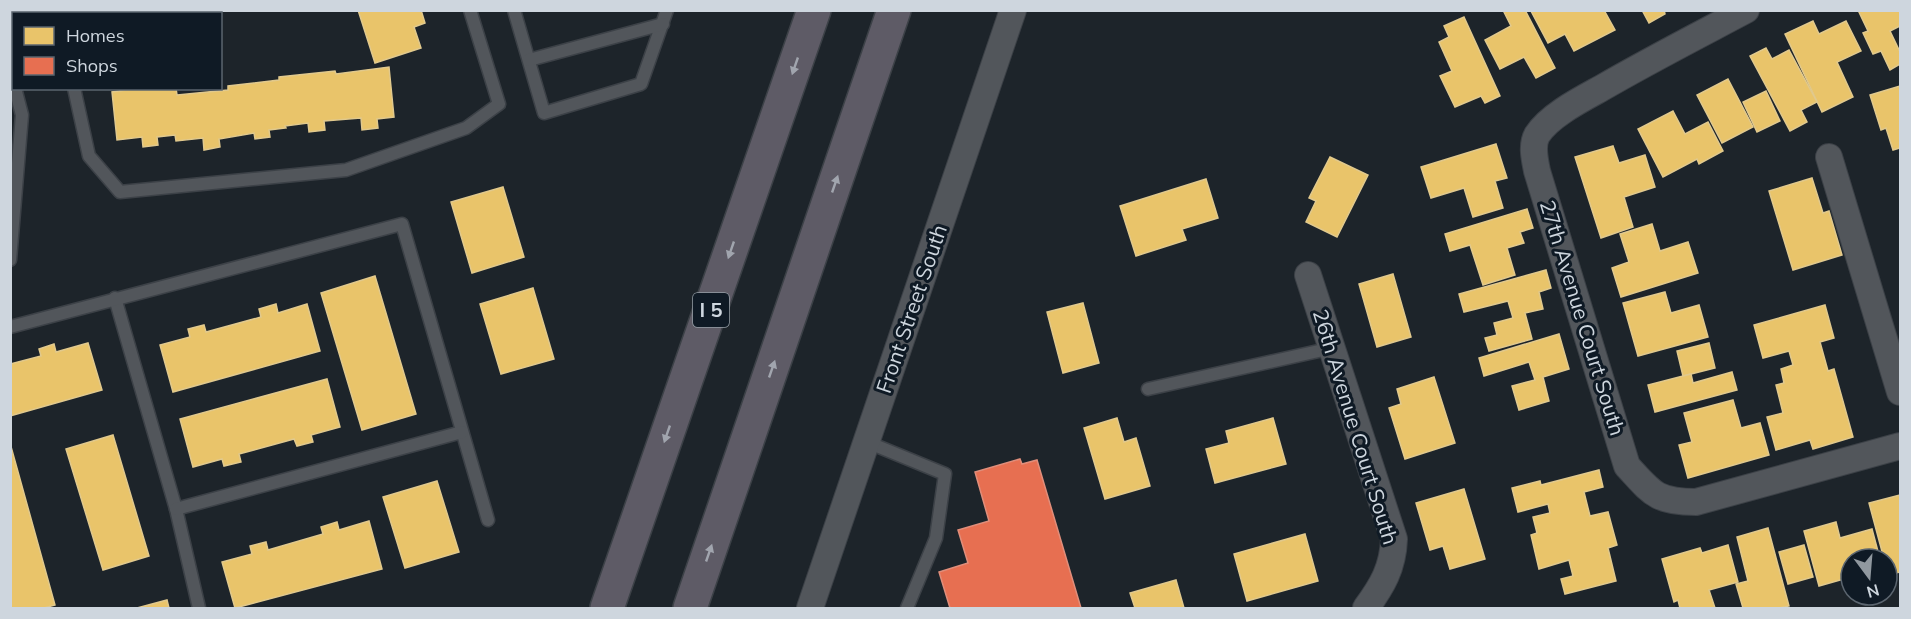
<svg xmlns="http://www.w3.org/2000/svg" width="1911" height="619" viewBox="0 0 1911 619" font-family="Mulish,sans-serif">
<rect width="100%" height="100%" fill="#1d242a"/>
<!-- homes -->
<g fill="#e9c46a" stroke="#e1c98d" stroke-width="1.5">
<path d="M 358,10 L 421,10 L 425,23 L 414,27 L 421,48 L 375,63 Z"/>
<path d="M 1503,10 L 1525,10 L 1555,68 L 1536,78 L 1524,57 L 1500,69 L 1485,40 L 1511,26 Z"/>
<path d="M 1604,10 L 1615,30 L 1574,51 L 1565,34 L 1548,43 L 1531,11 Z"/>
<path d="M 1642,10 L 1664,10 L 1665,14 L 1649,23 Z"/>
<path d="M 1858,10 L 1900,10 L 1900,26 L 1890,31 L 1900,52 L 1900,64 L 1890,70 L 1881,51 L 1873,54 L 1863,33 L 1868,31 Z"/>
<path d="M 1464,17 L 1500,96 L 1485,103 L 1481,96 L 1455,107 L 1440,76 L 1452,71 L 1439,42 L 1449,37 L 1444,26 Z"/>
<path d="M 1813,21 L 1819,34 L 1846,21 L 1861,51 L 1837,62 L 1853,97 L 1822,112 L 1785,34 Z"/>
<path d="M 1766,48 L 1772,59 L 1789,50 L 1817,102 L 1801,110 L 1807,122 L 1790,131 L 1750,56 Z"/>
<path d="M 389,67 L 394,117 L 377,119 L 378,128 L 362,130 L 361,118 L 324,121 L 325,130 L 309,132 L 308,123 L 285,126 L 286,128 L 269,130 L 270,137 L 255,139 L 254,133 L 219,139 L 220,147 L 204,150 L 203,138 L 176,141 L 175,135 L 157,137 L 158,145 L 143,147 L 142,137 L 117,140 L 112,92 L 140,88 L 176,88 L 177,95 L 228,90 L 228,86 L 279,80 L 279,77 L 335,71 L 336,74 Z"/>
<path d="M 1728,79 L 1753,127 L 1722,143 L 1697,95 Z"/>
<path d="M 1900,86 L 1900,148 L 1893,150 L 1886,128 L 1881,130 L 1870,95 Z"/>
<path d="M 1766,91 L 1780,121 L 1757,132 L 1743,102 Z"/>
<path d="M 1673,111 L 1685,134 L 1708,122 L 1723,151 L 1699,164 L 1697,159 L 1663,177 L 1638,129 Z"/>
<path d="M 1496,144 L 1507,178 L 1495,181 L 1503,208 L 1473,217 L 1464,188 L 1431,198 L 1421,167 Z"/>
<path d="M 1613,146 L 1619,163 L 1645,155 L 1655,187 L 1624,197 L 1633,227 L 1601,238 L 1575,157 Z"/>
<path d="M 1330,157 L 1368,175 L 1337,237 L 1306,222 L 1316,201 L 1309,198 Z"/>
<path d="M 1812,178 L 1823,213 L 1829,211 L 1842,255 L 1793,270 L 1769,191 Z"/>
<path d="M 1206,179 L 1218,218 L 1182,229 L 1186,240 L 1136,256 L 1120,206 Z"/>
<path d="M 503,187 L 524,257 L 472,273 L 451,202 Z"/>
<path d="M 1527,209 L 1533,228 L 1520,232 L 1524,243 L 1507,248 L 1515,275 L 1483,285 L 1470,245 L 1450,251 L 1445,234 Z"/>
<path d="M 1652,224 L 1660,251 L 1688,242 L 1698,273 L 1621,297 L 1612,268 L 1629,262 L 1620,234 Z"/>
<path d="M 1546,270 L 1551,288 L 1539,292 L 1543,309 L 1525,313 L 1532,339 L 1489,351 L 1485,338 L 1497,335 L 1494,323 L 1513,318 L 1508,301 L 1464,312 L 1459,294 Z"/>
<path d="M 1393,274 L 1411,337 L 1377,347 L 1359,284 Z"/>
<path d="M 375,276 L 416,414 L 362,430 L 321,293 Z"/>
<path d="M 533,288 L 554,359 L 501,374 L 480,304 Z"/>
<path d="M 1665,292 L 1671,313 L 1699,305 L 1708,337 L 1638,356 L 1623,303 Z"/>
<path d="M 1083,303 L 1099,363 L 1063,373 L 1047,312 Z"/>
<path d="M 276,304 L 278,313 L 307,304 L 320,351 L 173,392 L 160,345 L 190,337 L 188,329 L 204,325 L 206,332 L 261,317 L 259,309 Z"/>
<path d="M 1825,305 L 1834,338 L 1820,342 L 1828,371 L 1834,369 L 1853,437 L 1813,449 L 1810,440 L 1776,450 L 1767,417 L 1783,413 L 1776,385 L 1784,383 L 1781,369 L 1793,365 L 1789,351 L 1763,358 L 1754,325 Z"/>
<path d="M 1559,334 L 1569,369 L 1543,377 L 1549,401 L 1519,410 L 1512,386 L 1535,380 L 1529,362 L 1484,376 L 1479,358 Z"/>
<path d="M 88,343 L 102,390 L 10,416 L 10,364 L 41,356 L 39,349 L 54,344 L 56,352 Z"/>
<path d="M 1709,343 L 1715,368 L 1683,376 L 1677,351 Z"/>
<path d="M 1732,372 L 1737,390 L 1655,412 L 1648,385 L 1691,374 L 1693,383 Z"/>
<path d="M 1434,377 L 1455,443 L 1405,459 L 1389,408 L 1401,404 L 1397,389 Z"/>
<path d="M 327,379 L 340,427 L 311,435 L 313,442 L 297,446 L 294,439 L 239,454 L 241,462 L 224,466 L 222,459 L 193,467 L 180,419 Z"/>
<path d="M 1733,400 L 1741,428 L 1760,423 L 1769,455 L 1688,478 L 1679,445 L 1692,442 L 1684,413 Z"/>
<path d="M 1117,418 L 1124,442 L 1136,438 L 1150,486 L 1105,499 L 1084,428 Z"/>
<path d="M 1273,418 L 1286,464 L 1215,483 L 1206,449 L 1229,443 L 1226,431 Z"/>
<path d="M 113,435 L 149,556 L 103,570 L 66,449 Z"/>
<path d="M 10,443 L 55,605 L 44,608 L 10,608 Z"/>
<path d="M 1599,470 L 1603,487 L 1584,492 L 1590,516 L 1608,512 L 1617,545 L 1608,548 L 1616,581 L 1565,594 L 1561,579 L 1573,576 L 1569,560 L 1539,569 L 1531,535 L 1537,533 L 1533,517 L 1550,513 L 1548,504 L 1518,512 L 1512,488 L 1540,481 L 1541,485 Z"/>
<path d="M 437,481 L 459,552 L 405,568 L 383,497 Z"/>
<path d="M 1464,489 L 1485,559 L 1450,569 L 1443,546 L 1430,550 L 1416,503 Z"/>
<path d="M 1900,495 L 1900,572 L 1889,575 L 1887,559 L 1884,559 L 1869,503 Z"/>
<path d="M 369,521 L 382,569 L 235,608 L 222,562 L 252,554 L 250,546 L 266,542 L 268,550 L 323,534 L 321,527 L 337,522 L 339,530 Z"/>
<path d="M 1836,522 L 1840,538 L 1872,529 L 1880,559 L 1851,559 L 1851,577 L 1819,586 L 1804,531 Z"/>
<path d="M 1768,528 L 1789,606 L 1779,608 L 1743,608 L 1736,584 L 1748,581 L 1737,537 Z"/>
<path d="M 1305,534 L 1318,581 L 1247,601 L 1234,554 Z"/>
<path d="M 1728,545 L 1738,582 L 1709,590 L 1715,608 L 1680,608 L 1678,600 L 1674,602 L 1662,559 L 1700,548 L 1702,553 Z"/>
<path d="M 1804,545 L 1813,577 L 1788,584 L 1779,552 Z"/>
<path d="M 1176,580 L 1184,608 L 1135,608 L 1130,593 Z"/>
<path d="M 167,600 L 169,608 L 137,608 Z"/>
</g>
<!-- shops -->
<path fill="#e76f51" stroke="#e08e7b" stroke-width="1.5" d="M 1020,459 L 1022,464 L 1037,460 L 1081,608 L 950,608 L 939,572 L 968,563 L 958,530 L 989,521 L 975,472 Z"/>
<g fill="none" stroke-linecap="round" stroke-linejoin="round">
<defs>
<g id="lane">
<path d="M 58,10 L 59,14"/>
<path d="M 514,10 L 544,113 L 641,84 L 667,10"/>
<path d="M 529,60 L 663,24"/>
<path d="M 10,72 L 14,83"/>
<path d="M 74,88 L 89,156 L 120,192 L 346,170 L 466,128 L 499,104 L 470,10"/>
<path d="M 10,260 L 22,115 L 15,88"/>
<path d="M 115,298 L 176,509 L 199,608"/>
<path d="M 10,327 L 402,224 L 488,520"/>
<path d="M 1148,389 L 1332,348"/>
<path d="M 867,442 L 945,474 L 936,538 L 907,608"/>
<path d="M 176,509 L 462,432"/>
</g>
<g id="street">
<path d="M 1746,10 C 1697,36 1648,61 1600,89 C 1580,100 1549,116 1537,135 C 1531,146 1535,160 1537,171 L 1627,466 C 1652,493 1656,502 1696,502 L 1900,446"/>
<path d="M 1829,157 L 1900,392"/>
<path d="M 1308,275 L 1394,539 C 1393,568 1382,586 1366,608"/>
<path d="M 810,608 L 1013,10"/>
</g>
<g id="highway">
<path d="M 607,608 L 814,10"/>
<path d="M 690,608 L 894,10"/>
</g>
</defs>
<!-- lane casing -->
<use href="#lane" stroke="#3c4147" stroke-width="15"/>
<!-- street casing -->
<use href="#street" stroke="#3c4147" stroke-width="28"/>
<!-- highway casing -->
<use href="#highway" stroke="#3c4147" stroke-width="36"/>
<!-- lane -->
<use href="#lane" stroke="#52565b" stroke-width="12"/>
<!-- street -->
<use href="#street" stroke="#52565b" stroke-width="26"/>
<!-- highway -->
<use href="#highway" stroke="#5e5b66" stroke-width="33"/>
</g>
<!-- one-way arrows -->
<defs><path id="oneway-solid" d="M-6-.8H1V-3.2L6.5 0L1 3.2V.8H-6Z" transform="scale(1.5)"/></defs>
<g fill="#a1a5ae">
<use href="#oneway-solid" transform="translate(795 66) rotate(109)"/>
<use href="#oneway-solid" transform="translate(835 184) rotate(-71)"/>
<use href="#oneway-solid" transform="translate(731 250) rotate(109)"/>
<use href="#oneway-solid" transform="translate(772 369) rotate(-71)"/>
<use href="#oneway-solid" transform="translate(667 434) rotate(109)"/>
<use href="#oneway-solid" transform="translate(709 553) rotate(-71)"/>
</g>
<g text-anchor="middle" stroke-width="6" stroke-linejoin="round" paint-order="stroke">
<!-- shield labels -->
<rect fill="#0f1a25" stroke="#959ea6" stroke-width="1.5" x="693" y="293" width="36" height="34" rx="4.5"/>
<g font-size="20" font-weight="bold" fill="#ced6de">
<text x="711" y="317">I 5</text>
</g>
<!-- street labels -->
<g font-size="21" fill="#ced6de" stroke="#0f1a25">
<text transform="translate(912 309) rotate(-71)" y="7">Front Street South</text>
<text transform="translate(1582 318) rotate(73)" y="7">27th Avenue Court South</text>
<text transform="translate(1355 427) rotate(73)" y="7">26th Avenue Court South</text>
</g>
</g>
<!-- border -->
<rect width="1911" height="619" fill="none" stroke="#ced6de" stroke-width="24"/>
<!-- legend -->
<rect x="12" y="12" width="210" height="78" fill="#0f1a25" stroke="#5b656f" stroke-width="1.5"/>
<rect x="24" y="27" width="30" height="18" fill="#e9c46a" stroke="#5b656f" stroke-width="1.5"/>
<text x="66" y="42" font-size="18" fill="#ced6de">Homes</text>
<rect x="24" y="57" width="30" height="18" fill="#e76f51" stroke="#5b656f" stroke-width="1.5"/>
<text x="66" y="72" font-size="18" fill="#ced6de">Shops</text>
<!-- north arrow -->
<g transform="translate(1869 577) rotate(164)"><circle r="28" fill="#0f1a25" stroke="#5b656f" stroke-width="1.5"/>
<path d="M0-4.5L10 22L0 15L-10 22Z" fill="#90989f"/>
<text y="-9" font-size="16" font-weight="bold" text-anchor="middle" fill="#ced6de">N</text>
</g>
</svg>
